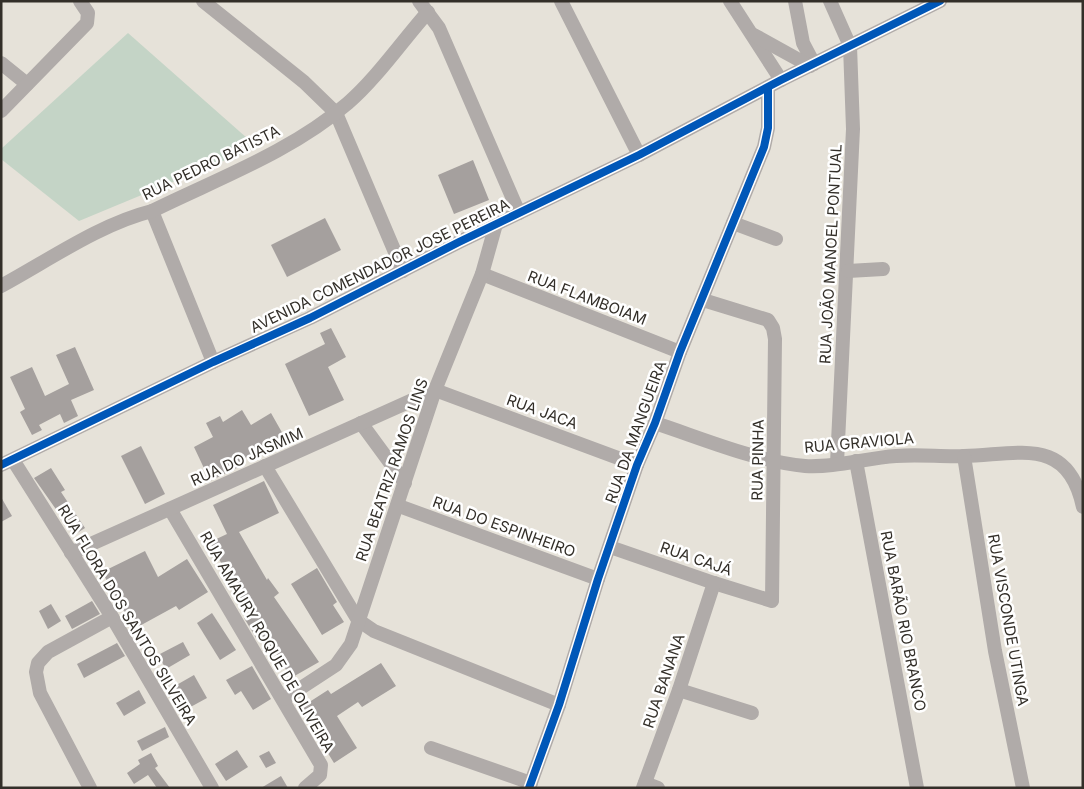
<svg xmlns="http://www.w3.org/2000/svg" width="1084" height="789" viewBox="0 0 1084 789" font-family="Inter,sans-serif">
<rect width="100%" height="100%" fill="#e6e2d9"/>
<!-- green -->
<path fill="#c4d4c6" d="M 128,33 L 257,147 L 79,221 L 1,159 L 1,149 Z"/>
<!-- building -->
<g fill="#a5a09e">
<path d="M 473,160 L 489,200 L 454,214 L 438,175 Z"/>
<path d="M 325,218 L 341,250 L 287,277 L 271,245 Z"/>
<path d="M 331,328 L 346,357 L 328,367 L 344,400 L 309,416 L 285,364 L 325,344 L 320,333 Z"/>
<path d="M 75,347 L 94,390 L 71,400 L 78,416 L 64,423 L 60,414 L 39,425 L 42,430 L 32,435 L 20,412 L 25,409 L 10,377 L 32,367 L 45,396 L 69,384 L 56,355 Z"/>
<path d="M 242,410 L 251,425 L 271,413 L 284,436 L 242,460 L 245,464 L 210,481 L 194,447 L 213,437 L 206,423 L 220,416 L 223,422 Z"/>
<path d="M 141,446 L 165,494 L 145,504 L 121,456 Z"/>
<path d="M 51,468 L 65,490 L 61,492 L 85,528 L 74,535 L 34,478 Z"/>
<path d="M 264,481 L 279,513 L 239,532 L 267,580 L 268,578 L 279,593 L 274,597 L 319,662 L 291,678 L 274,650 L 272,651 L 261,634 L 256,638 L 255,636 L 244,618 L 252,612 L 237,593 L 210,542 L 227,534 L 213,505 Z"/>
<path d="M 1,497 L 12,516 L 1,522 Z"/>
<path d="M 145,551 L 158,577 L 187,559 L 208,592 L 179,610 L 176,606 L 134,629 L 102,572 Z"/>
<path d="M 317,568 L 337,602 L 333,605 L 344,622 L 322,635 L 291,584 Z"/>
<path d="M 92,601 L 100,614 L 72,629 L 65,616 Z"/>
<path d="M 51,604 L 61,621 L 48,629 L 39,611 Z"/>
<path d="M 212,613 L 236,650 L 220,660 L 197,623 Z"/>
<path d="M 183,642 L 190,655 L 166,669 L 158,655 Z"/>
<path d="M 117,643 L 125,656 L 84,678 L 77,664 Z"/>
<path d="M 381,663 L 396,686 L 362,707 L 358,702 L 337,716 L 357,748 L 334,763 L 300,708 L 328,690 L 331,694 Z"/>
<path d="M 252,666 L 271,699 L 253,710 L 241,691 L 235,695 L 226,680 Z"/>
<path d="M 194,675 L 207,698 L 185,710 L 173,687 Z"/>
<path d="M 139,690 L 146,703 L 124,716 L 116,703 Z"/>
<path d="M 165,727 L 169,737 L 142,751 L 137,741 Z"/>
<path d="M 237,750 L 248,767 L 226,781 L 215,764 Z"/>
<path d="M 269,751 L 276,763 L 266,768 L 259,756 Z"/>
<path d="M 151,753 L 158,766 L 155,768 L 170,788 L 157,788 L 148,775 L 134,784 L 127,773 L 140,764 L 138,760 Z"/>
<path d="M 281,776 L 288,788 L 261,788 Z"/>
</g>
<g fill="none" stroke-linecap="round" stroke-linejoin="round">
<!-- minor -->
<g stroke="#b0aba9" stroke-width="14">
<path d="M 203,1 L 304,82 L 336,113 L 403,271"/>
<path d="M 419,1 L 439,28 L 519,213"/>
<path d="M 561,1 L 639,155"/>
<path d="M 730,1 L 781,80"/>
<path d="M 795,1 L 803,43 L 814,64"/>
<path d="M 830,1 L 850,46 L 853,129 L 837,463"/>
<path d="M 754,35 L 810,66"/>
<path d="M 1,63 L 27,84"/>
<path d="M 1,111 L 87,23 L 88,13 L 80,1"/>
<path d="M 152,211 L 213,362"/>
<path d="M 733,223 L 776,239"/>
<path d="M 848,271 L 883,269"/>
<path d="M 482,274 L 680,352"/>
<path d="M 1,286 C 49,260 100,224 152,211 C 219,178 291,152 348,103 C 376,79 403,40 428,12"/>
<path d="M 361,423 L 405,483"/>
<path d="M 655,423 C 701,438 758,462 805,466 C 835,468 866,458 896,456 C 919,454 942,457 964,456 C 1017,455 1068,435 1083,507"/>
<path d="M 964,456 L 995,651 L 1023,788"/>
<path d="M 13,460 L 112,617 L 212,788"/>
<path d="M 856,461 L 917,788"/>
<path d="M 1,465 L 213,362 L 310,318 L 459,242 L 639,155 L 781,80 L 940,1"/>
<path d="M 265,466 L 358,620 L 374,631 L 559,705"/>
<path d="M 399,506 L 598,579"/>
<path d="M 170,509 L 321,765 L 320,775 L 305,788"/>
<path d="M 610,547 L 714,583 L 772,601 L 775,339 L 773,328 L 768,320 L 703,300"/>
<path d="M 71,553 L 435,390 L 637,465"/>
<path d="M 679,690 L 752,713"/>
<path d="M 284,699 L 336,665 L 351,644 L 435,390 L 482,274 L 496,224"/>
<path d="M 431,748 L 531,783"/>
<path d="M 645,783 L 658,788"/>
<path d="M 90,788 L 40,693 L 36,672 L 38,663 L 48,652 L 112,617"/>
<path d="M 529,788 L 559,705 L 598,579 L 637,465 L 655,423 L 680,352 L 764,147 L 768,128 L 768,88"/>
<path d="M 643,788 L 679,690 L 714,583"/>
</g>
<defs>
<g id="cycleway">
<path d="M 1,465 L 213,362 L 310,318 L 459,242 L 639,155 L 781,80 L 940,1"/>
<path d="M 529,788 L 559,705 L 598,579 L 637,465 L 655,423 L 680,352 L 764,147 L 768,128 L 768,88"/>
</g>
</defs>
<!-- cycleway casing -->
<use href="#cycleway" stroke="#fff" stroke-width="11"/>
<!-- cycleway -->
<use href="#cycleway" stroke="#0057b8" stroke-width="8"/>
</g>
<g text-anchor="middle" stroke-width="5" stroke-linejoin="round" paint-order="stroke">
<!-- street labels -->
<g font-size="15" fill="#332f29" stroke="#fff">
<text transform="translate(211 163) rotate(-26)" y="5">RUA PEDRO BATISTA</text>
<text transform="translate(831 254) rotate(-87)" y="5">RUA JOÃO MANOEL PONTUAL</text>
<text transform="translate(380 266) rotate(-26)" y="5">AVENIDA COMENDADOR JOSE PEREIRA</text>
<text transform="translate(587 298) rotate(21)" y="5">RUA FLAMBOIAM</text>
<text transform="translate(542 412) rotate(20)" y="5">RUA JACA</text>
<text transform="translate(636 432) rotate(-70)" y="5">RUA DA MANGUEIRA</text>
<text transform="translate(859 443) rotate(-5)" y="5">RUA GRAVIOLA</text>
<text transform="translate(247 457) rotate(-24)" y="5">RUA DO JASMIM</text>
<text transform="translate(758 460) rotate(-89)" y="5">RUA PINHA</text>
<text transform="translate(392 470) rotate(-71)" y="5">RUA BEATRIZ RAMOS LINS</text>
<text transform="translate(504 527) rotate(20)" y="5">RUA DO ESPINHEIRO</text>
<text transform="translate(696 559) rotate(19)" y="5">RUA CAJÁ</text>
<text transform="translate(127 615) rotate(59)" y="5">RUA FLORA DOS SANTOS SILVEIRA</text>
<text transform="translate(1008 620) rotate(80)" y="5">RUA VISCONDE UTINGA</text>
<text transform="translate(903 621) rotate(79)" y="5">RUA BARÃO RIO BRANCO</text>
<text transform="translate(267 642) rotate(60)" y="5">RUA AMAURY ROQUE DE OLIVEIRA</text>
<text transform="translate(664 681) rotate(-71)" y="5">RUA BANANA</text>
</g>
</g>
<!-- border -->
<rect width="1084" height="789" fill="none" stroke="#332f29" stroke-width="5"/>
</svg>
